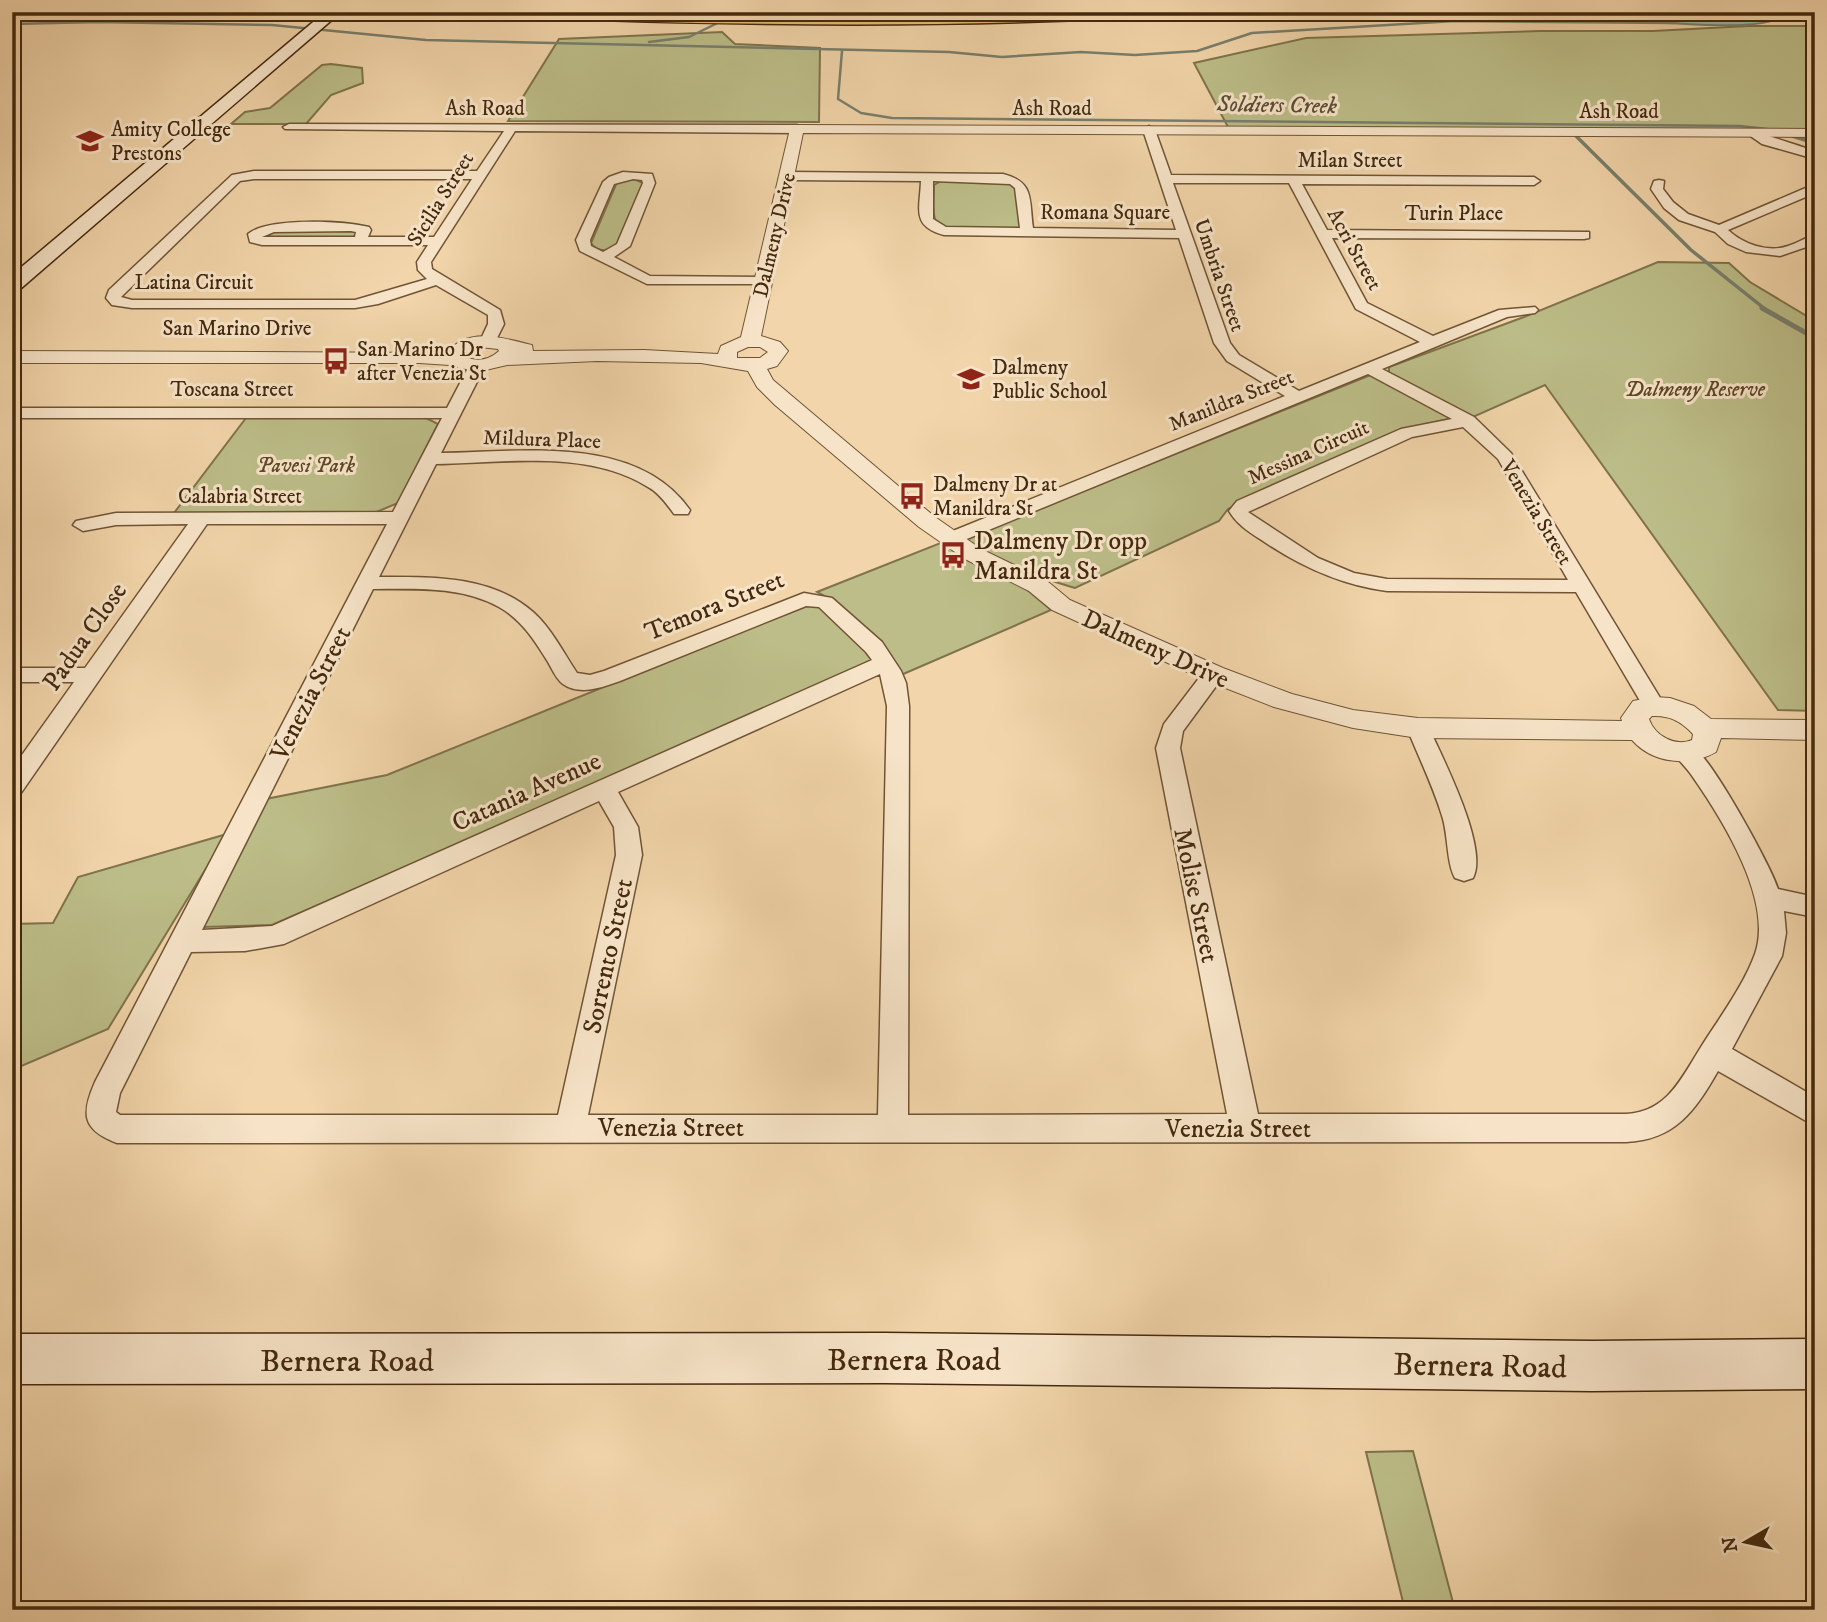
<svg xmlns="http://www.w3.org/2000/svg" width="1827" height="1622" viewBox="0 0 1827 1622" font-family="'IM FELL DW Pica',serif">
<rect width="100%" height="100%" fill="#f2d5aa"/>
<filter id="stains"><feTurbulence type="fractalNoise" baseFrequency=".00286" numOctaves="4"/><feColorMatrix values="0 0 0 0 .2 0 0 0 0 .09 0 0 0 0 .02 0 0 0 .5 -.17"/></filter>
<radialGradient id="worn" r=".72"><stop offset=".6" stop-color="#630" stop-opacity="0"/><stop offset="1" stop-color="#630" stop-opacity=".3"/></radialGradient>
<!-- green -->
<g fill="#bcbd88" stroke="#80734b" stroke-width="2">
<path d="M 1748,26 L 1815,26 L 1815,130 L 1228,127 L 1194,63 L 1306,38 L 1540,31 L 1653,31 Z"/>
<path d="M 722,32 L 735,44 L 820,48 L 819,122 L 508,121 L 559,39 Z"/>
<path d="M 331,64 L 362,68 L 363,83 L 331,95 L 306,124 L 231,124 L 245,112 L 270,108 L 322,65 Z"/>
<path d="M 634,179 L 643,183 L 615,248 C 607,252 596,251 591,243 L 617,182 Z"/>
<path d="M 943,180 L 1012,184 L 1018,189 L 1021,227 L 1015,230 C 1000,230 940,235 935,219 C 932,210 934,195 934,185 Z"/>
<path d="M 273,230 L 358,231 L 358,234 L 351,238 L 267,238 L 265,234 Z"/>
<path d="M 1658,262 L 1729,263 L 1750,282 L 1815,321 L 1815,711 L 1778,710 L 1545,385 L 1473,417 L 1389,373 L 1389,367 L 1524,317 Z"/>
<path d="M 1373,374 L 1453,418 L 1400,430 L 1228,509 L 1219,521 L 1075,588 C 1036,577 998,562 965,539 Z"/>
<path d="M 246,418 L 426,418 L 438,424 L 398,503 L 374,513 L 174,513 Z"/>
<path d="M 943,542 L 1025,588 L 1051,610 L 901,675 L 830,599 L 817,592 Z"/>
<path d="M 808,604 L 825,609 L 876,662 L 272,925 L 203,927 L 266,799 L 387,775 Z"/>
<path d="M 227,834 L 108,1029 L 12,1070 L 12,924 L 53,923 L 78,877 Z"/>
<path d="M 1413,1451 L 1455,1610 L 1405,1610 L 1366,1452 Z"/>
</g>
<!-- water -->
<path fill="#9bb8ad" stroke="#787f6d" stroke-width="2" d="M 1743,12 L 1789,12 C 1770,32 1695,24 1667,23 Z"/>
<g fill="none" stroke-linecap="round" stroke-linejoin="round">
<!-- stream-far2 -->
<g stroke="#787f6d" stroke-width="2.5">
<path d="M 12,24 L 98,22 L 272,25 L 426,40 L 949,52 L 1002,57 L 1081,52 L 1135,55 L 1197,51 L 1252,33 L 1455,21 L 1673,23"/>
<path d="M 649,42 L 689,37 L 740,12"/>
<path d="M 842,51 L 838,99 L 861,113 L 892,118 L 1740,126 L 1767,129"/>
</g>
<!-- stream-far1 -->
<g stroke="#787f6d" stroke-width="3.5">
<path d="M 1576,136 L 1691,250 L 1765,309"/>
<path d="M 1792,136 L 1815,143"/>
</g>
<!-- stream -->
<path stroke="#787f6d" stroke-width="5" d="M 1762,308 L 1815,338"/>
<defs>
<g id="minor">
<path d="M 289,124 L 797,125 L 803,129 L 797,133 L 515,131 L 431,262 L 432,269 L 500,310 L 504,324 L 494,344 L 482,344 L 480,341 L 488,324 L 488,315 L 436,285 L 378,304 L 355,308 L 132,308 L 112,305 L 106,298 L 109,290 L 232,175 L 254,171 L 477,171 L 504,131 L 285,129 L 283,127 ZM 254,179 L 472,179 L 434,237 L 368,237 L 371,230 L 369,227 C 344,221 268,217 248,234 L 250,242 L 262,245 L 428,245 L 417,262 L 418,270 L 427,279 L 355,300 L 132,300 L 121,297 L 240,181 ZM 351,231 L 356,232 L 355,237 L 262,237 L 274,232 Z"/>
<path d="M 1149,126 L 1155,130 L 1171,175 L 1534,177 L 1540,181 L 1534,185 L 1302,184 L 1327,230 L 1589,232 L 1589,238 L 1584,239 L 1332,238 L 1367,303 L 1433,336 L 1499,310 L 1535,307 L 1538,310 L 1535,313 L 1507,317 L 1382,369 L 1474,417 L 1511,453 L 1665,706 L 1662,711 L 1654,714 L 1646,711 L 1576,592 L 1387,591 C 1342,585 1304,568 1266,543 C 1251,533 1238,526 1229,511 L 1237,501 L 1401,429 L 1452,419 L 1368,374 L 957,543 L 943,543 L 940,539 L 943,535 L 1285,396 L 1227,361 L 1214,343 L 1179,238 L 944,235 C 911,226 920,209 921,181 L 788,180 L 782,176 L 788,172 L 1003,174 C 1035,182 1029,200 1033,228 L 1176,230 L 1143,130 ZM 933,181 L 1010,184 L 1015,188 L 1020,228 L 946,227 L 933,219 ZM 1173,183 L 1289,183 L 1356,309 L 1420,342 L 1299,391 L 1239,355 L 1230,343 ZM 1463,427 L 1498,459 L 1568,580 L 1387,579 L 1354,573 L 1318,558 L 1248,512 L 1412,437 Z"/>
<path d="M 1749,131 C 1754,130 1804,148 1815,151 L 1815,159 L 1762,144 L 1749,135 Z"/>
<path d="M 623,172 L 652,174 L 655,183 L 630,246 L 614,257 L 650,276 L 762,277 L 767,278 L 769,281 L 767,284 L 647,284 L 580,251 L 576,240 L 603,182 L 609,177 ZM 633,179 L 642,180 L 643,183 L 617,244 L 603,252 L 591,246 L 590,240 L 614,184 Z"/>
<path d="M 1659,180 L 1664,181 L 1663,189 L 1673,202 L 1688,214 L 1719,225 L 1815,184 L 1815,193 L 1728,230 C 1743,244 1768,253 1788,246 C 1797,243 1805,238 1815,235 L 1815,244 L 1780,256 L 1746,252 L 1728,244 L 1715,232 L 1679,220 L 1664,208 L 1651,189 L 1654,181 Z"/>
<path d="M 477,361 L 485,366 L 441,453 C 522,452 637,434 690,510 L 688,514 L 674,514 C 667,504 659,493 648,487 C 588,449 503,463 436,464 L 379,577 C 431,577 491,575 533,612 C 551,628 563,652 577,673 L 590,675 L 604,671 L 804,593 L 832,598 L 882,642 L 901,671 L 906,683 L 909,706 L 908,1115 L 1227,1114 L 1156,748 L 1164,724 L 1206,669 L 1214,667 L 1222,669 L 1225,674 L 1183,731 L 1180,748 L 1258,1114 L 1626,1114 C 1667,1112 1681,1079 1701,1047 C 1718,1020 1744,985 1755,954 C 1774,900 1721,817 1690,773 C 1685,766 1678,760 1673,752 L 1677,746 C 1682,745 1687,743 1692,746 C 1711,757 1771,866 1778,889 L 1815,897 L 1815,917 L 1784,911 L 1786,933 L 1782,956 L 1732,1049 L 1815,1097 L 1815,1126 L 1718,1071 C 1695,1111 1675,1140 1626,1142 L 117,1143 C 82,1130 81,1114 95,1082 L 387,524 L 207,524 L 21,793 L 12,796 L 12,769 L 74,682 L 12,682 L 12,668 L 85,668 L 188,524 L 116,525 L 83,531 L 73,525 L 76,521 L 116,513 L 393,512 L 442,418 L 12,418 L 12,408 L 447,408 L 469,366 ZM 373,589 C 415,589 461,586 499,607 C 521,619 535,641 548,662 C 552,669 557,680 563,684 C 580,696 603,687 620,681 L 806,606 L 819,607 L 866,652 L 872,660 L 272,926 L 202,930 ZM 880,674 L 887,706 L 878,1115 L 588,1115 L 642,855 L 638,827 L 618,792 ZM 599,801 L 614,827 L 616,855 L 558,1115 L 120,1115 L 116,1112 L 120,1093 L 191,952 L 245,951 L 284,944 Z"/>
<path d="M 1418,720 L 1426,722 L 1429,728 C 1443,759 1489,848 1473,878 L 1464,881 L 1455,878 C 1447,864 1448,837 1443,819 C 1434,788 1419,758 1407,728 L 1410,722 Z"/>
</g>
<path id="tertiary" d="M 797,125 L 1815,129 L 1815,137 L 803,133 L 761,336 L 780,342 L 788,351 L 777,366 L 767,369 L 773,380 L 935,517 L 981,549 L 1047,581 L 1070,600 L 1223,668 L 1292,694 L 1353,710 L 1418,718 L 1622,721 L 1621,718 L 1633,701 L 1654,697 L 1670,698 L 1694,706 L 1711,719 L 1815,720 L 1815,740 L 1721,738 L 1716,752 C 1690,767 1653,764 1632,740 L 1418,738 L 1353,728 L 1274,707 L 1205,680 L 1052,610 L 1029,591 L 965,559 L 919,527 L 775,405 L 757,387 L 748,371 L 701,363 L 597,361 L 507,365 L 477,372 L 450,365 L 419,363 L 12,363 L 12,351 L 447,353 C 467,326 504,338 532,345 L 533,351 L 644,350 L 718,354 L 721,346 L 741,337 L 790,129 ZM 480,347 L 498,349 L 499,351 C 489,360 478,362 465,357 L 471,351 ZM 748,347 L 760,347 L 768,352 L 760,358 L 737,358 L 737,352 ZM 1652,716 C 1669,715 1681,721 1693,734 L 1692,740 C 1675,747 1655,736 1649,719 Z"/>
<g id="secondary">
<path d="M 325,12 L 341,12 L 19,290 L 12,292 L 12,275 Z"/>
<path d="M 885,1333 L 1592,1341 L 1815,1339 L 1815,1389 L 1592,1391 L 885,1383 L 12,1384 L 12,1334 Z"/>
</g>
<path id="motorway" d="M 452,12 L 899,16 L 1170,12 L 1163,16 C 928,30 694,24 459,16 Z"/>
</defs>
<!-- minor casing -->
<use href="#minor" stroke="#705435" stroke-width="3"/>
<!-- tertiary casing -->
<use href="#tertiary" stroke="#705435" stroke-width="2"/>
<!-- secondary casing -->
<use href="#secondary" stroke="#44290e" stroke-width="3"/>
<!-- motorway casing -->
<use href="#motorway" stroke="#44290e" stroke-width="3"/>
<!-- minor -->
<use href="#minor" fill="#f7e4c8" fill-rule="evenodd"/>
<!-- tertiary -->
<use href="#tertiary" fill="#f7e4c8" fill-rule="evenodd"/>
<!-- secondary -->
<use href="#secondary" fill="#f7e4c8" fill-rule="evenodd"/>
<!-- motorway -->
<use href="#motorway" fill="#e9ba75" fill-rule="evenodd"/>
</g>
<!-- icons -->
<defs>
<symbol id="school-bare" viewBox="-9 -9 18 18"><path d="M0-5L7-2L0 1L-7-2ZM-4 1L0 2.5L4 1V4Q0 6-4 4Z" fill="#8f2418" stroke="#f7e4c8" stroke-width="2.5" paint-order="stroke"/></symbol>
<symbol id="bus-bare" viewBox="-9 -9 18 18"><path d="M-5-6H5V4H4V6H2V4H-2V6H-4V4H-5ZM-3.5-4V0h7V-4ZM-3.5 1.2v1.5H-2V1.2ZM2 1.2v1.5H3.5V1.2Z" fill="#8f2418" stroke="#f7e4c8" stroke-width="2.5" paint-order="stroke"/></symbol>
</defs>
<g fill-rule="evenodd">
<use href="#school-bare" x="71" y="122" width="38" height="38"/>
<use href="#bus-bare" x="317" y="342" width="38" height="38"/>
<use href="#school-bare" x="952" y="360" width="38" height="38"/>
<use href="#bus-bare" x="893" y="477" width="38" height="38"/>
<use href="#bus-bare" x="934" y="536" width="38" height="38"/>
</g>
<g text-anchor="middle" stroke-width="6" stroke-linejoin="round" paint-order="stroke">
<!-- far-street labels -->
<g font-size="21" fill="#44290e" stroke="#f7e4c8">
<text x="485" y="115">Ash Road</text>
<text x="1052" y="115">Ash Road</text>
<text x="1619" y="118">Ash Road</text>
<text x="1350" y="167">Milan Street</text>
<text transform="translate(440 199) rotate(-58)" y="7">Sicilia Street</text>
<text x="1105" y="219">Romana Square</text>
<text x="1454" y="220">Turin Place</text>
<text transform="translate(774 235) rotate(-77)" y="7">Dalmeny Drive</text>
<text transform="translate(1355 249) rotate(61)" y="7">Acri Street</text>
<text transform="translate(1220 275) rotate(71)" y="7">Umbria Street</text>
<text x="194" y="289">Latina Circuit</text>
<text x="237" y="335">San Marino Drive</text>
<text x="232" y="396">Toscana Street</text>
<text transform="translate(1231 400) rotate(-22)" y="7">Manildra Street</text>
<text transform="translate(542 439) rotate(2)" y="7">Mildura Place</text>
<text transform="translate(1308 452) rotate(-24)" y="7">Messina Circuit</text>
<text x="240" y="503">Calabria Street</text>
<text transform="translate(1537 512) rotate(59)" y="7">Venezia Street</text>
</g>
<!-- far-poi labels -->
<g font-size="21" fill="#44290e" stroke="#f7e4c8" text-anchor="start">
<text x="111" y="136">Amity College<tspan x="111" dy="24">Prestons</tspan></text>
<text x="357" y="356">San Marino Dr<tspan x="357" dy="24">after Venezia St</tspan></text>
<text x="992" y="374">Dalmeny<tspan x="992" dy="24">Public School</tspan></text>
<text x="933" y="491">Dalmeny Dr at<tspan x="933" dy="24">Manildra St</tspan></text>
</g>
<!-- far-park labels -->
<g font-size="21" font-style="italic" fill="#5c4726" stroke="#f7e4c8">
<text x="1695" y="396">Dalmeny Reserve</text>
<text x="306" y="472">Pavesi Park</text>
</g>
<!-- far-water labels -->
<g font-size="23" font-style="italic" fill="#5a4d36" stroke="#f7e4c8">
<text transform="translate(1277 104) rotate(1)" y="8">Soldiers Creek</text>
</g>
<!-- poi labels -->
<g font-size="26" fill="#44290e" stroke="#f7e4c8" text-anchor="start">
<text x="974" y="549">Dalmeny Dr opp<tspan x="974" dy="30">Manildra St</tspan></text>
</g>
<!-- street labels -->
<g font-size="26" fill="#44290e" stroke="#f7e4c8">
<text transform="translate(714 605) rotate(-22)" y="9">Temora Street</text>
<text transform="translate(84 636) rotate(-55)" y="9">Padua Close</text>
<text transform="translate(1156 648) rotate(24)" y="9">Dalmeny Drive</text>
<text transform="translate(310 693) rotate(-63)" y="9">Venezia Street</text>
<text transform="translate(526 791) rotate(-24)" y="9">Catania Avenue</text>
<text transform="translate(1197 895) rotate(78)" y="9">Molise Street</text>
<text transform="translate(607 956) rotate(-78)" y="9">Sorrento Street</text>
<text x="671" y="1136">Venezia Street</text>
<text x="1238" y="1137">Venezia Street</text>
</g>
<!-- near-street labels -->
<g font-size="32" fill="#44290e" stroke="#f7e4c8">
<text x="914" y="1370">Bernera Road</text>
<text x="347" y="1371">Bernera Road</text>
<text transform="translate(1480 1365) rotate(1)" y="11">Bernera Road</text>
</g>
</g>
<!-- margin -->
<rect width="1827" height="1622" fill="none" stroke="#f2d5aa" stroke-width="42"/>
<rect x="14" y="14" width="1799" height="1594" fill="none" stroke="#44290e" stroke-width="3.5"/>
<rect x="21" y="21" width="1785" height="1580" fill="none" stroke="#44290e" stroke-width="2"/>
<!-- north arrow -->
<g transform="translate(1746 1542) rotate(261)" stroke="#f7e4c8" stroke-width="5" paint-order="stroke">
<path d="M0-5L12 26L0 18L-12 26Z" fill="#44290e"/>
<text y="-10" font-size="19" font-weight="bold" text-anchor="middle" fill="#44290e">N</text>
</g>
<rect width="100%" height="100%" filter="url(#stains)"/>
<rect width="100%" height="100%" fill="url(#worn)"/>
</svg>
